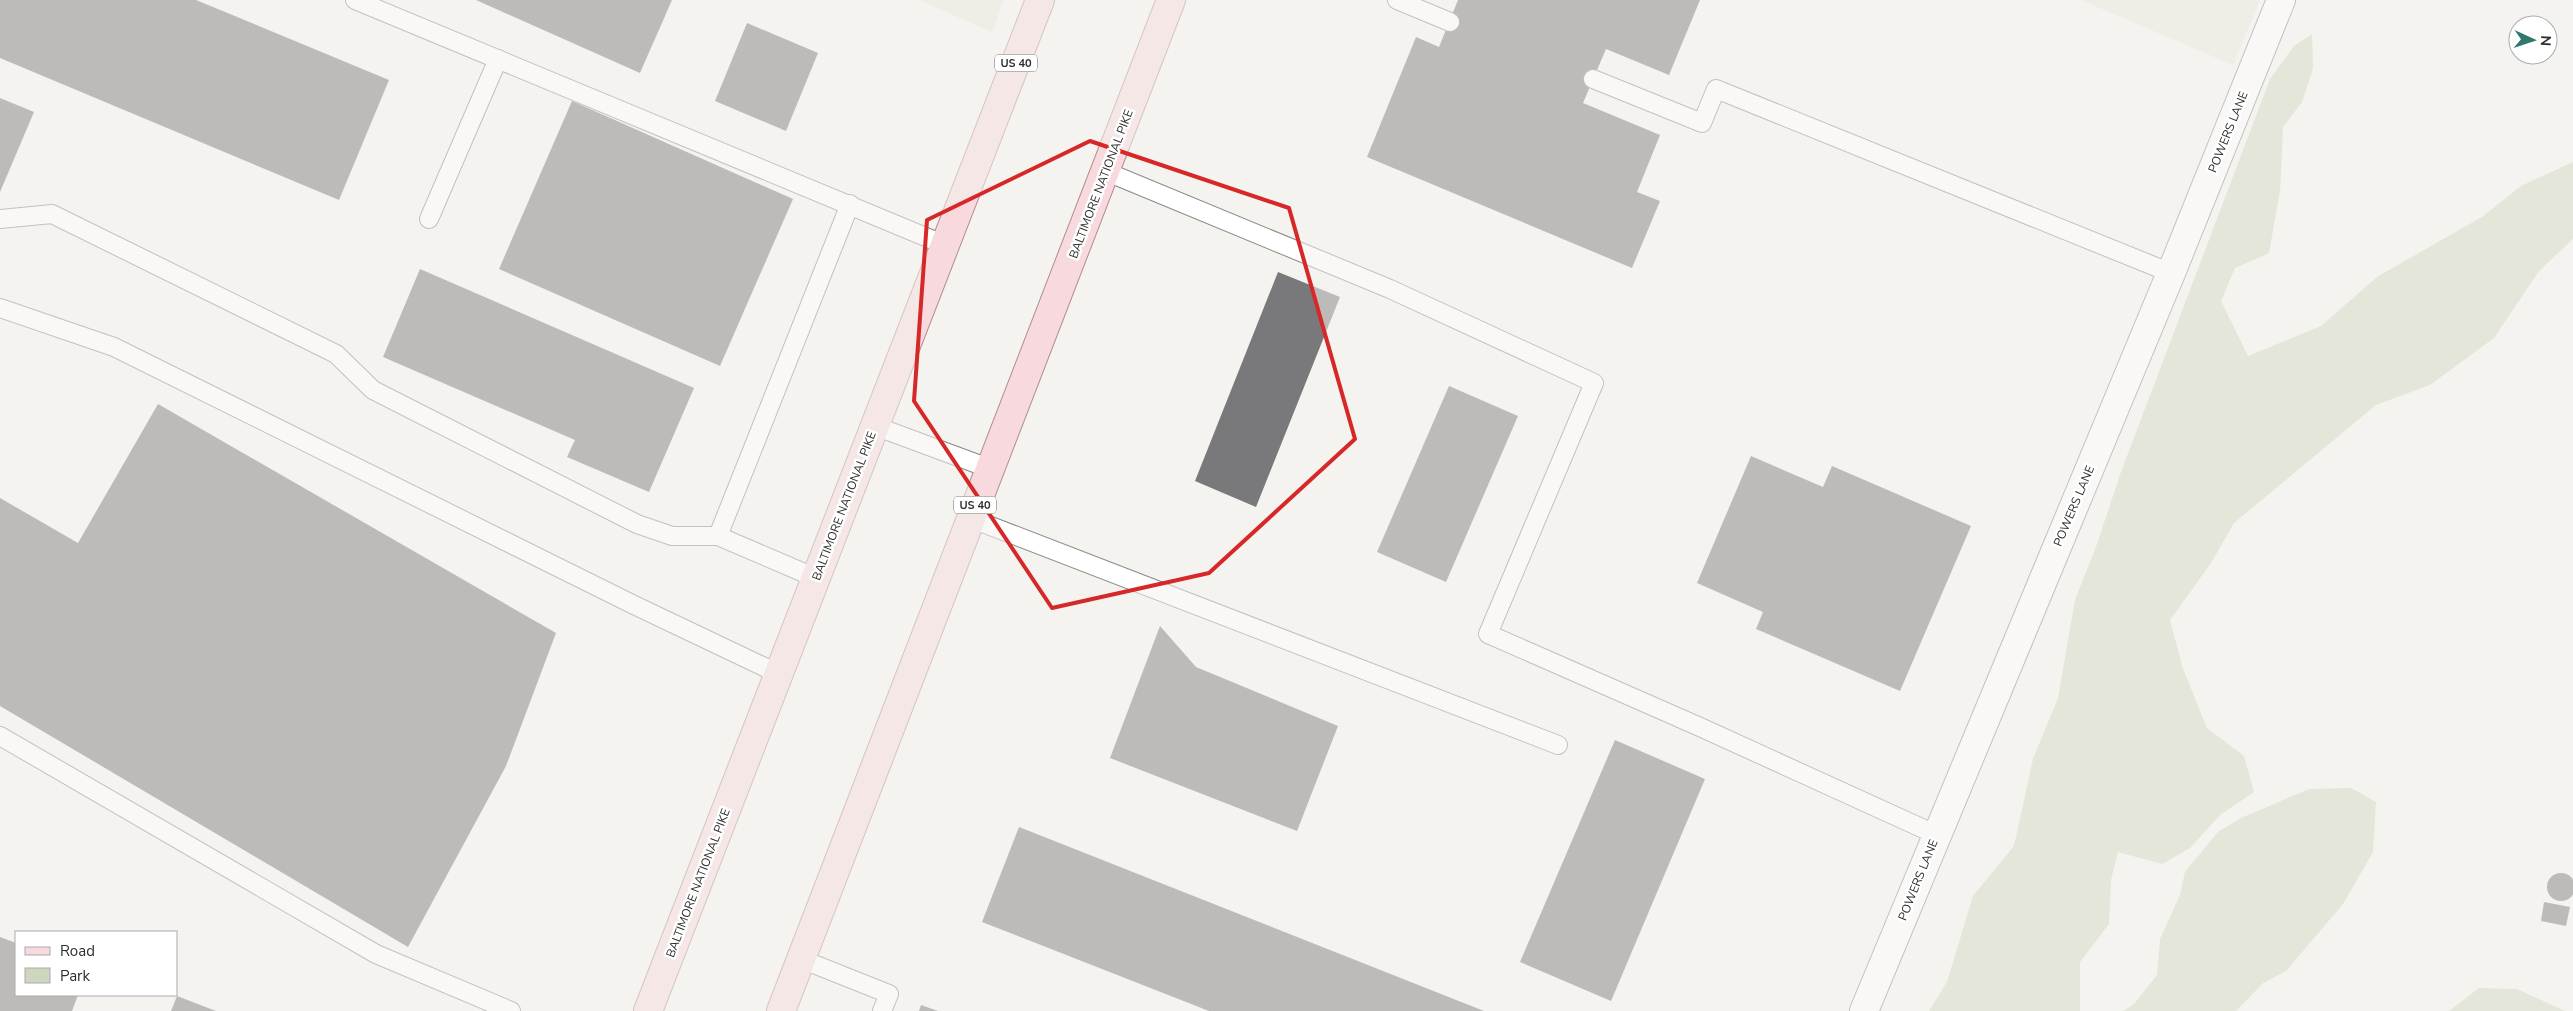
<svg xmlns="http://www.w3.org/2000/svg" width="2573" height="1011" viewBox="0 0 2573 1011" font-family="'Nunito Sans',sans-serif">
<rect width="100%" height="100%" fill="#f4f3ef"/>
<!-- built -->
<g fill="#ece6dc">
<path d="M 919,0 L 1004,0 L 992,32 Z"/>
<path d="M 2081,0 L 2260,0 L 2233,65 Z"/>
</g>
<!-- green -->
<g fill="#ced7be">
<path d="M 2312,34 L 2313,68 L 2302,102 L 2283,127 L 2280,191 L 2269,253 L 2235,268 L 2221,301 L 2248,356 L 2321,326 L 2377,277 L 2482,217 L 2521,186 L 2573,162 L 2573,239 L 2539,271 L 2494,338 L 2430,385 L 2376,405 L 2234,523 L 2211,563 L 2170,620 L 2183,669 L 2207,728 L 2244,756 L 2254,792 L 2220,815 L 2190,848 L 2162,864 L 2118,852 L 2111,880 L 2109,924 L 2080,962 L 2080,1011 L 1929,1011 L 1947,982 L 1973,896 L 2014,846 L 2033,759 L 2058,698 L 2075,600 L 2096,547 L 2121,472 L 2270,79 L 2294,46 Z"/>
<path d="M 2351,788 L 2376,802 L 2373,852 L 2343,904 L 2286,971 L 2263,983 L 2236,1011 L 2123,1011 L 2134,1004 L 2157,975 L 2160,939 L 2180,895 L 2185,872 L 2218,832 L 2241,818 L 2309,789 Z"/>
<path d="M 2479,988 L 2517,989 L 2565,1011 L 2449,1011 Z"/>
</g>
<!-- building -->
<g fill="#79787b">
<path d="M 0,0 L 196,0 L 389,80 L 339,200 L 0,58 Z"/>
<path d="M 476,0 L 672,0 L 640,73 Z"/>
<path d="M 1458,0 L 1700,0 L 1669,75 L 1606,49 L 1583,103 L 1660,135 L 1637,192 L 1660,201 L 1632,268 L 1367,157 L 1416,37 L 1439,47 Z"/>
<path d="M 747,23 L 818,53 L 786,131 L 715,101 Z"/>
<path d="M 0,98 L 34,112 L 0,192 Z"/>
<path d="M 572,101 L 793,199 L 720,366 L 499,269 Z"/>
<path d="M 420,269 L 694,388 L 649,492 L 567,457 L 575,440 L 383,357 Z"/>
<path d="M 1278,272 L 1340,297 L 1256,507 L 1195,481 Z"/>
<path d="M 1449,386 L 1518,416 L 1446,582 L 1377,552 Z"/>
<path d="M 158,404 L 556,633 L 506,766 L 408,947 L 0,706 L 0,498 L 78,543 Z"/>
<path d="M 1751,456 L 1823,487 L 1832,466 L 1971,526 L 1900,691 L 1756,629 L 1763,612 L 1697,583 Z"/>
<path d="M 1160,626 L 1196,667 L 1338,726 L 1297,831 L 1110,758 Z"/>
<path d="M 1615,740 L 1705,779 L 1611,1001 L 1520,962 Z"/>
<path d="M 1019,827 L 1484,1011 L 1209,1011 L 982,922 Z"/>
<circle cx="2561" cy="887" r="14"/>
<path d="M 2544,902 L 2570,907 L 2566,926 L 2541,921 Z"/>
<path d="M 0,937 L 16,943 L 16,995 L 78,995 L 72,1011 L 0,1011 Z"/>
<path d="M 177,996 L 216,1011 L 171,1011 Z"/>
<path d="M 921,1005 L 938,1011 L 919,1011 Z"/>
</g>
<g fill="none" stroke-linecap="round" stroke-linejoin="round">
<defs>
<g id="service">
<path d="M 355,0 L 945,245"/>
<path d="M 1397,0 L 1450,22"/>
<path d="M 1593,79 L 1702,123 L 1716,89 L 2171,273"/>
<path d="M 1107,172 L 1390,289 L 1594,383 L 1488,634 L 1700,727 L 1937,835"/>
<path d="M 0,219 L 52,214 L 336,354 L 373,390 L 637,524 L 672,536 L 718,536"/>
<path d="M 429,219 L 498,59"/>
<path d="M 0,308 L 114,347 L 632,604 L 779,674"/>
<path d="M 875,426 L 991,469"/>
<path d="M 970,518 L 1558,745"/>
<path d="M 816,578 L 718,536 L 850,204"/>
<path d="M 0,736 L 376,954 L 511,1011"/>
<path d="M 801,959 L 889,994 L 882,1011"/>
</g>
<path id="minor" d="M 1864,1011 L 2171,273 L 2281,0"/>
<g id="primary">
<path d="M 648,1011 L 1040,0"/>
<path d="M 781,1011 L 1171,0"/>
</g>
</defs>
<!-- service casing -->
<use href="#service" stroke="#888784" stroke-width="20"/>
<!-- minor casing -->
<use href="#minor" stroke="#888784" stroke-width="30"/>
<!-- primary casing -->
<use href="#primary" stroke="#af8d91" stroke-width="30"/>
<!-- service -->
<use href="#service" stroke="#fff" stroke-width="18"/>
<!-- minor -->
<use href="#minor" stroke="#fff" stroke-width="28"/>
<!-- primary -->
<use href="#primary" stroke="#f8d9dd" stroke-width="28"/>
</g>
<!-- marked area -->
<path d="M0 0H2573V1011H0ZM 1090,141 L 1289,208 L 1355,439 L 1209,573 L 1052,608 L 914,401 L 927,220 Z" fill="#f4f3ef" fill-opacity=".55" fill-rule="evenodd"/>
<path fill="none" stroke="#d62828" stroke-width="4" stroke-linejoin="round" d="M 1090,141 L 1289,208 L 1355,439 L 1209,573 L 1052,608 L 914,401 L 927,220 Z"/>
<g text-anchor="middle" stroke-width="5" stroke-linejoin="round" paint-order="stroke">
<!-- shield labels -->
<g fill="#fff" stroke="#6d6c6b" stroke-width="1">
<rect x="995" y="54.5" width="42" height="17" rx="4"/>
<rect x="954" y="496.5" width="42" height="17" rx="4"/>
</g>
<g font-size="11" font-weight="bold" fill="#2e2d2c">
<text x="1016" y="67">US 40</text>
<text x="975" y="509">US 40</text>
</g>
<!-- street labels -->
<g font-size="12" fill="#2e2d2c" stroke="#fff">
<text transform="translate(2228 132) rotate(-68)" y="4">POWERS LANE</text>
<text transform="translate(1101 184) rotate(-69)" y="4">BALTIMORE NATIONAL PIKE</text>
<text transform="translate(844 506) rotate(-69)" y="4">BALTIMORE NATIONAL PIKE</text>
<text transform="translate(2074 506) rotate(-67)" y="4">POWERS LANE</text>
<text transform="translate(1918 880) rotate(-68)" y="4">POWERS LANE</text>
<text transform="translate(698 883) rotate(-69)" y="4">BALTIMORE NATIONAL PIKE</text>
</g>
</g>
<!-- legend -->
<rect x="15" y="931" width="162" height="65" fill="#ffffff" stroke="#ababab"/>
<rect x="25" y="947" width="25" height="8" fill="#f8d9dd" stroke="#ababab"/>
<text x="60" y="956" font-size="15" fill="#2e2d2c">Road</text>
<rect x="25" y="968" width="25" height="15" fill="#ced7be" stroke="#ababab"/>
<text x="60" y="981" font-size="15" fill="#2e2d2c">Park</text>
<!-- north arrow -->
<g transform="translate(2533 40) rotate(93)"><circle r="24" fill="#ffffff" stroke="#ababab"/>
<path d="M0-4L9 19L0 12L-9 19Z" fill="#32776c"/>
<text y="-8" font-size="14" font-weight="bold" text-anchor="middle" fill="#2e2d2c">N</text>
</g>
</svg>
